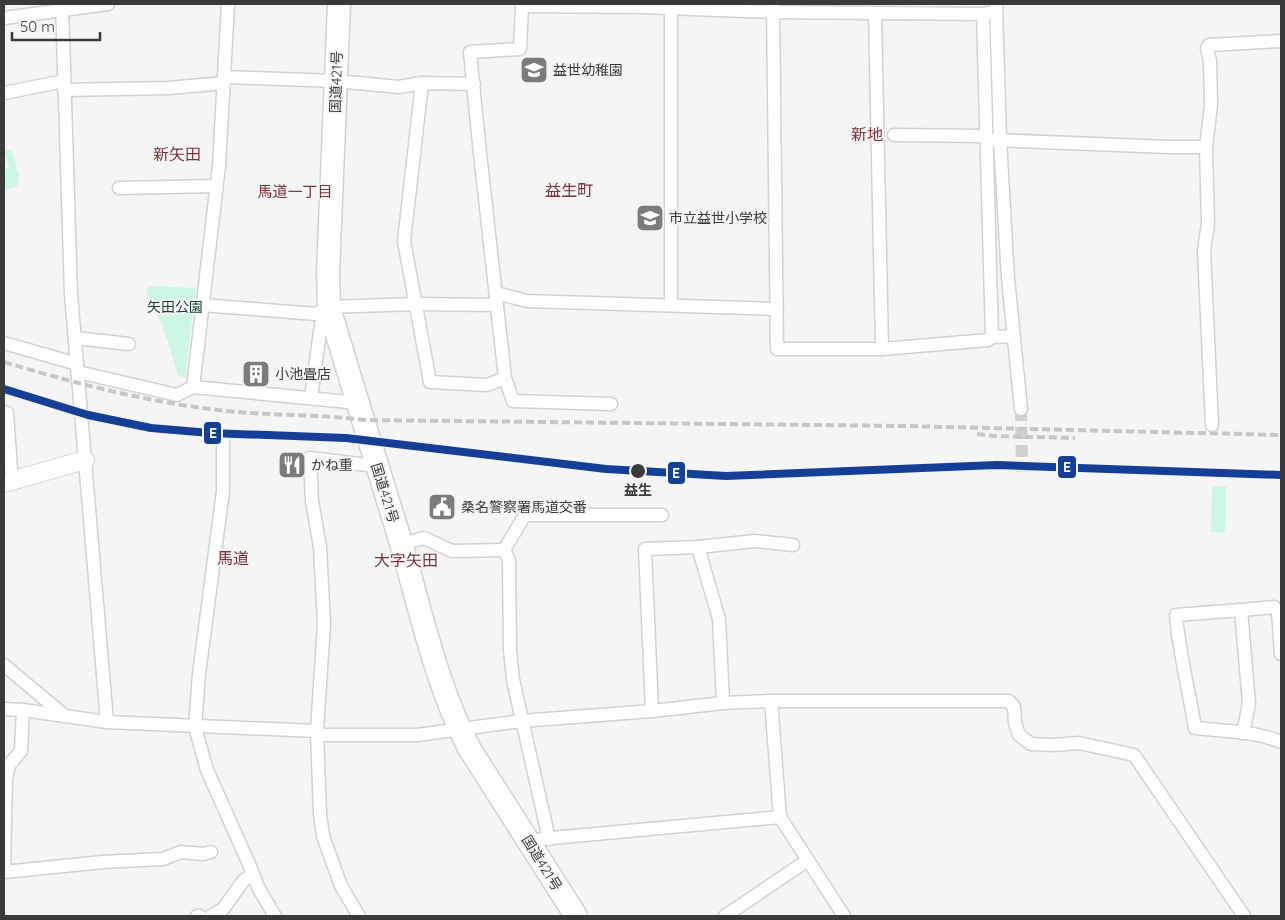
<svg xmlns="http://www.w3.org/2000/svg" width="1285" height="920" viewBox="0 0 1285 920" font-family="Quicksand,'Noto Sans JP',sans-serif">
<rect width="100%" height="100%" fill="#f5f5f6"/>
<!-- green -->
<g fill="#cef7e3">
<path d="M 11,149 L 19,175 L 18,186 L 5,190 L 4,170 L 9,168 L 4,151 Z"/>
<path d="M 150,286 L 196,288 L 185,377 L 178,376 C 170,346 161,318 146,291 Z"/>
<path d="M 1212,486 L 1226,486 L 1225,533 L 1211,532 Z"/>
</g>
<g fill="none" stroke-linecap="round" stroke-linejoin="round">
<!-- street-tunnel -->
<path stroke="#d0d0d1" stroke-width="12" stroke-dasharray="12 6" stroke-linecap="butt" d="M 1021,409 L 1022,472"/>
<defs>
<g id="street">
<path d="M 62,4 L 71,294 L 107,722"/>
<path d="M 521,4 L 522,6 L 641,7 L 773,12 L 983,14 L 995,12"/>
<path d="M 773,4 L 777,349 L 882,349 L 988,340 L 992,337"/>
<path d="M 996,4 L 1000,140 L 1008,278 L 1021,409"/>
<path d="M 875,13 L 882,349"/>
<path d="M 983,14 L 992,337 L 1014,336"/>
<path d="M 4,18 L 108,4"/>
<path d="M 224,77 L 336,81 L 399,87 L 422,83 L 474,84"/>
<path d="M 422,83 L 404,241 L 430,382 L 487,385 L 505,378 L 479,144 L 470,52 L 520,49 L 522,6"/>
<path d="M 64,90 L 169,88 L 224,83"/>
<path d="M 4,93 L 64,81"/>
<path d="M 894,135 L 986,136"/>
<path d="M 994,140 L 1169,147 L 1206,147"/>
<path d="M 119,188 L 216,186"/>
<path d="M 496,293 L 527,301 L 777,309"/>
<path d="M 202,305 L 316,314 L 329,307 L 415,304 L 497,305"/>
<path d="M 671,305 L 671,9"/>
<path d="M 75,338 L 129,344"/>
<path d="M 4,343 L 77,364"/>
<path d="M 78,372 L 177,395 L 193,387 L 359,403"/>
<path d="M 505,378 L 513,401 L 611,404"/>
<path d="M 193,387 L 219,166 L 228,4"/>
<path d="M 311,398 L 321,324 L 331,313"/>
<path d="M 4,412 L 7,413 L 11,469"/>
<path d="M 1212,425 L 1204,250 L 1208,224 L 1206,147 L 1211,105 L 1210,61 L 1207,48 L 1209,45 L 1281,41"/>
<path d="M 223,441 L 223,491 L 199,674 L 195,727 L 207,770 L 249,864 L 259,889 L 275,916"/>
<path d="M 401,544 L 424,538 L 452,551 L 504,550 L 509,560 L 510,649 L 513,680 L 549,839"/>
<path d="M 698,547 L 755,541 L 793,545"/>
<path d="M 504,550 L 525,515 L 662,515"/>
<path d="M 1241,610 L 1176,615 C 1179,653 1189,690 1195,728 C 1224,731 1255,731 1281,742"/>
<path d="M 4,665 L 65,716"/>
<path d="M 771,701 L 780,817 L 844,916"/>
<path d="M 4,709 L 23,710 L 107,722 L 317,731 L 323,735 L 417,735 L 521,721 L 652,711 L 723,703 L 771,701 L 1009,701 L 1014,707 L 1015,723 L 1019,735 L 1031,744 L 1053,745 L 1079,743 L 1134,755 L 1244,916"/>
<path d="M 652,711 L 645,549 L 698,547 L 719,619 L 723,703"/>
<path d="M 1243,733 L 1249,703 L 1241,610 L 1274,607 L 1278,612 L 1281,654"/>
<path d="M 541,839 L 780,817"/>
<path d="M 4,872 L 103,862 L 163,859 L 181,852 L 203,854 L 211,852"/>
<path d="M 4,872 L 6,779 L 9,765 L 21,751 L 23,710"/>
<path d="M 197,916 L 200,916"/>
<path d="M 211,916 L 223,909 L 244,880 L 252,875"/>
<path d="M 359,916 L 341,886 L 323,836 L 320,814 L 317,731 L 324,624 L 320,547 L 312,501 L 310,458 L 376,466"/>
<path d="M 725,916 L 808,860"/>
</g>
<path id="secondary" d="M 4,483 L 85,460"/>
<path id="highway" d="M 339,4 L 328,273 L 329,307 C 352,386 377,464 401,543 C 421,612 436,684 469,748 L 576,916"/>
</defs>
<!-- street casing -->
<use href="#street" stroke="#d2d2d3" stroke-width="15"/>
<!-- secondary casing -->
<use href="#secondary" stroke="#d2d2d3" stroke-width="20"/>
<!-- highway casing -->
<use href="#highway" stroke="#d2d2d3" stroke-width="25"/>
<!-- street -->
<use href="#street" stroke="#fefefe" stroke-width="12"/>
<!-- secondary -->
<use href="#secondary" stroke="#fefefe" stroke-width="18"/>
<!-- highway -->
<use href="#highway" stroke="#fefefe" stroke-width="22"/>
<!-- rail -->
<g stroke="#c6c6c7" stroke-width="4" stroke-dasharray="8 4" stroke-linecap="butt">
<path d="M 4,362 C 77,384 151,403 227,411 C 273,416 318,414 364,420 L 905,426 L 1281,435"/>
<path d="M 977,434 L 994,436 L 1075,438"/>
</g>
<defs>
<path id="rail-1" d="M 4,389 L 88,415 L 151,428 L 210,433 L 346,438 L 606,469 L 726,476 L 997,465 L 1281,475"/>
</defs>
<!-- rail-1 casing -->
<use href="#rail-1" stroke="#f4f5f7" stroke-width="11"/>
<!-- rail-1 -->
<use href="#rail-1" stroke="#153f97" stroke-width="8"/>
</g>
<!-- icons -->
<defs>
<symbol id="school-square" viewBox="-11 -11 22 22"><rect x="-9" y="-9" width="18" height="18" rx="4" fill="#7b7b7c" stroke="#f4f5f7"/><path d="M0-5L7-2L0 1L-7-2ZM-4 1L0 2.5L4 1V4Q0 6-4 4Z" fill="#fff"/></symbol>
<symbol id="building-square" viewBox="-11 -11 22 22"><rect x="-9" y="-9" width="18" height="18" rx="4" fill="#7b7b7c" stroke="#f4f5f7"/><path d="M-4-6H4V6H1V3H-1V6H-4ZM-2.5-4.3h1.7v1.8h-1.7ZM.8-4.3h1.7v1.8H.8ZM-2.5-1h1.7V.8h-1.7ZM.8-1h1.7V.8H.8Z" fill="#fff"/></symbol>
<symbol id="restaurant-square" viewBox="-11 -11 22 22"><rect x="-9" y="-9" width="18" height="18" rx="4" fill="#7b7b7c" stroke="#f4f5f7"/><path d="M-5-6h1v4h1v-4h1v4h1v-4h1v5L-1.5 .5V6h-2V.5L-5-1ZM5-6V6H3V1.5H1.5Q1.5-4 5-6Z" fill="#fff"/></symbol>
<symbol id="civic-square" viewBox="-11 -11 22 22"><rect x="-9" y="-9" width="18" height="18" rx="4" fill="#7b7b7c" stroke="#f4f5f7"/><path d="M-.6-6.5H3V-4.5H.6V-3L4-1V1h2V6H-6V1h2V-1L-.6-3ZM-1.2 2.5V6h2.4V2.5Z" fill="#fff"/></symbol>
</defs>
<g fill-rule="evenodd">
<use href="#school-square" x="518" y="54" width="32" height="32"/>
<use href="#school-square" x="634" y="202" width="32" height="32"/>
<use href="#building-square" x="240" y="358" width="32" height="32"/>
<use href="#restaurant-square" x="276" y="449" width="32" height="32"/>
<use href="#civic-square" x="426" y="491" width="32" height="32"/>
</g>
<!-- markers -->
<circle fill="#3a3a3b" stroke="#f4f5f7" stroke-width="2" cx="638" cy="471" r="8"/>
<g text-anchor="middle" stroke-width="4" stroke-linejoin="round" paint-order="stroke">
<!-- poi labels -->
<g font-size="14" fill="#3a3a3b" stroke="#f4f5f7" text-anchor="start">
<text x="553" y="75">益世幼稚園</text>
<text x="669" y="223">市立益世小学校</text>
<text x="275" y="379">小池畳店</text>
<text x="311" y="470">かね重</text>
<text x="461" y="512">桑名警察署馬道交番</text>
</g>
<!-- street labels -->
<g font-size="14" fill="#3a3a3b" stroke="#f4f5f7">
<text transform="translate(336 82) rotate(-88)" y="5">国道421号</text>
<text transform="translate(385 493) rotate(73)" y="5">国道421号</text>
<text transform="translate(542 863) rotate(58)" y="5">国道421号</text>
</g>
<!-- park labels -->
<g font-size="14" fill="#194431" stroke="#f4f5f7">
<text x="175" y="312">矢田公園</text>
</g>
<!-- stop labels -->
<g font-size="14" font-weight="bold" fill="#3a3a3b" stroke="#f4f5f7">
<text x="638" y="495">益生</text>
</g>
<!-- neighbourhood labels -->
<g font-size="15" fill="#7c3438" stroke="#f4f5f7">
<text x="295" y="197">馬道一丁目</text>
</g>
<!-- quarter labels -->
<g font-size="16" fill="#7c3438" stroke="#f4f5f7">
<text x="867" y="140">新地</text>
<text x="177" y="160">新矢田</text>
<text x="569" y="196">益生町</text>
<text x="233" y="564">馬道</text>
<text x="406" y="566">大字矢田</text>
</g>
</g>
<g stroke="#f4f5f7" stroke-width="2">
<rect x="203" y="421" width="19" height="24" rx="5" fill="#153f97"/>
<rect x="1057" y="455" width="20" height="24" rx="5" fill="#153f97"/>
<rect x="667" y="461" width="19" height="24" rx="5" fill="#153f97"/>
</g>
<g font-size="14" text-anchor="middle" font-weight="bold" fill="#fff">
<text x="213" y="438">E</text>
<text x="1067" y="472">E</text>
<text x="676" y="478">E</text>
</g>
<!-- border -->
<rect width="1285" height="920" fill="none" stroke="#3a3a3b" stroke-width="10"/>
<!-- scale -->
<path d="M12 32v8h88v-8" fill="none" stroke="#3a3a3b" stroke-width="2.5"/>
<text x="20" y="32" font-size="15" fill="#3a3a3b" stroke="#f4f5f7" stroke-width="4" paint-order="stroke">50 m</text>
</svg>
